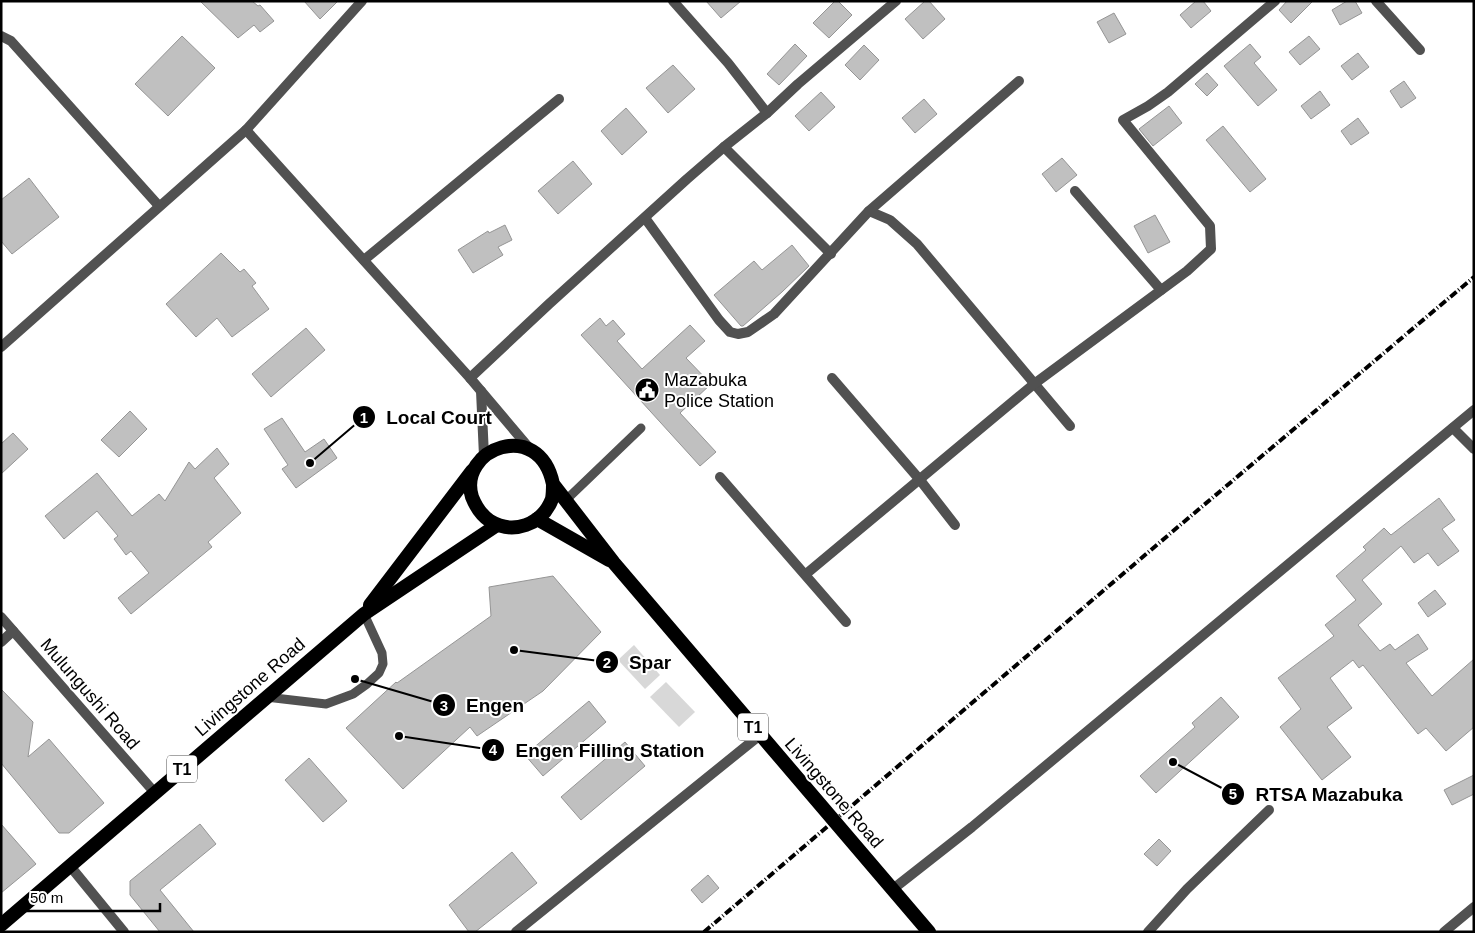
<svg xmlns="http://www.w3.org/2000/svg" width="1475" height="933" viewBox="0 0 1475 933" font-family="Arial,sans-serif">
<rect width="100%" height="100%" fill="#fff"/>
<!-- green -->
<g fill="#d8d8d8">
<path d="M 634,645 L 660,675 L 645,689 L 618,660 Z"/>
<path d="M 666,682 L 695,712 L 679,727 L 650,697 Z"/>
</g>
<!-- building -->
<g fill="#c0c0c0" stroke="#959595">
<path d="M 200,1 L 252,1 L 258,6 L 260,5 L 274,21 L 260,32 L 254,25 L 238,38 Z"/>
<path d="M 304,1 L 338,1 L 320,19 Z"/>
<path d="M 706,1 L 741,1 L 721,18 Z"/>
<path d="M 835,1 L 838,1 L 852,15 L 829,38 L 813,23 Z"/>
<path d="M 925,1 L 929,1 L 945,19 L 923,39 L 905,19 Z"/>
<path d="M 1196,1 L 1203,1 L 1211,11 L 1191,28 L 1180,15 Z"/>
<path d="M 1287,1 L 1313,1 L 1291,23 L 1279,10 Z"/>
<path d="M 1347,1 L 1355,1 L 1362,13 L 1340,25 L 1332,10 Z"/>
<path d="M 1114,13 L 1126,34 L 1109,43 L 1097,22 Z"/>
<path d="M 182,36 L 215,68 L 168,116 L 135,84 Z"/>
<path d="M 1309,36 L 1320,49 L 1300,65 L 1289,52 Z"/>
<path d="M 795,44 L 807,56 L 779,85 L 767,74 Z"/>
<path d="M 1250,44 L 1261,57 L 1254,63 L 1277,90 L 1258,106 L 1224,66 Z"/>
<path d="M 864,45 L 879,60 L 860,80 L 845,65 Z"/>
<path d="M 1358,53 L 1369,67 L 1352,80 L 1341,66 Z"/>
<path d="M 673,65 L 695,89 L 668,113 L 646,88 Z"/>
<path d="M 1207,73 L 1218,85 L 1207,96 L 1195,84 Z"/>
<path d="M 1404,81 L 1416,98 L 1401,108 L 1390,91 Z"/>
<path d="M 1320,91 L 1330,105 L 1311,119 L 1301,106 Z"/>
<path d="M 821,92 L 835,107 L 809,131 L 795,116 Z"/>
<path d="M 924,99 L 937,114 L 915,133 L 902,118 Z"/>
<path d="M 1169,106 L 1182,123 L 1153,146 L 1139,129 Z"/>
<path d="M 626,108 L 647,132 L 622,155 L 601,131 Z"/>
<path d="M 1358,118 L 1369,133 L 1351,145 L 1341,131 Z"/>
<path d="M 1223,126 L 1266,179 L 1250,192 L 1206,140 Z"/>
<path d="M 1062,158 L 1077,175 L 1056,192 L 1042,174 Z"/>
<path d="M 573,161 L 592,184 L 558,214 L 538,191 Z"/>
<path d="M 29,178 L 59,217 L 12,254 L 1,241 L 1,200 Z"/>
<path d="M 1155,215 L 1170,242 L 1148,253 L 1134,226 Z"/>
<path d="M 505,225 L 512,240 L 498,247 L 503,255 L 473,273 L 458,250 L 488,231 L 489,233 Z"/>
<path d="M 792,245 L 809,266 L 782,292 L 743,326 L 741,326 L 714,295 L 754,261 L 762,270 Z"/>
<path d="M 221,253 L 240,272 L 244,269 L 256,283 L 252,286 L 269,309 L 232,337 L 217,318 L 196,337 L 166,304 Z"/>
<path d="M 600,318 L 606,326 L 613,320 L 625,334 L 617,341 L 642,369 L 690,325 L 705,341 L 686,358 L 711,384 L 680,413 L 716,452 L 700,466 L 581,335 Z"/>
<path d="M 306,328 L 325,350 L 271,397 L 252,374 Z"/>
<path d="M 130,411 L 147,429 L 119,457 L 101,440 Z"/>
<path d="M 282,418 L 305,452 L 324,439 L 337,458 L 296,488 L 282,469 L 288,465 L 264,429 Z"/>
<path d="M 13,433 L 28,449 L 1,474 L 1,444 Z"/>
<path d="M 217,448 L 229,464 L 214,478 L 241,513 L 208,542 L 212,547 L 131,614 L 118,598 L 149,573 L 131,551 L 126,555 L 114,539 L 118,536 L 97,511 L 64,539 L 45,516 L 97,473 L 132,516 L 159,494 L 165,501 L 189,462 L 195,469 Z"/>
<path d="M 1439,498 L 1455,520 L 1442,529 L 1459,551 L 1438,566 L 1428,553 L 1414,563 L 1401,546 L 1362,580 L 1382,604 L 1358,625 L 1380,651 L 1390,644 L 1395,650 L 1418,634 L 1428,649 L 1406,663 L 1432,696 L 1474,659 L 1474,727 L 1446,751 L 1426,728 L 1418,734 L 1363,665 L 1359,668 L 1353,660 L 1330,678 L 1352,708 L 1327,727 L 1351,757 L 1322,780 L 1280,727 L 1301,709 L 1278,678 L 1334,636 L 1325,625 L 1356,600 L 1336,576 L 1366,550 L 1363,547 L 1384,528 L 1391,535 Z"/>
<path d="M 553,576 L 601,632 L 543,691 L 477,736 L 470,727 L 403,789 L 346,728 L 396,682 L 397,683 L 491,616 L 489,587 Z"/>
<path d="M 1435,590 L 1446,604 L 1428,617 L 1418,603 Z"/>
<path d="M 1,689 L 33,722 L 28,757 L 49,739 L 104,803 L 69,833 L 59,833 L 1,763 Z"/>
<path d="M 1221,697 L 1239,717 L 1156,793 L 1140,776 L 1195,727 L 1192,723 Z"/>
<path d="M 589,701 L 606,722 L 543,776 L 525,755 Z"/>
<path d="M 625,742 L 645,766 L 581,820 L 561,797 Z"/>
<path d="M 309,758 L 347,801 L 323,822 L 285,780 Z"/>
<path d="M 1474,775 L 1474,794 L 1452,805 L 1444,790 Z"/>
<path d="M 1,824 L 36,864 L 1,893 Z"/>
<path d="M 200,824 L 216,844 L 160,890 L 194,932 L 160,932 L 130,895 L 130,881 Z"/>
<path d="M 1159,839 L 1171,851 L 1157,866 L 1144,854 Z"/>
<path d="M 512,852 L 537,883 L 475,932 L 469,932 L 449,905 Z"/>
<path d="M 708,875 L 719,888 L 702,903 L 691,890 Z"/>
</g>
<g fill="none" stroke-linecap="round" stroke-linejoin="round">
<!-- service -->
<g stroke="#515151" stroke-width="9">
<path d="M 566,500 L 641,428"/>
<path d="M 266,697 L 326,704 L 353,694 L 367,684 L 379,673 L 383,664 L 382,653 L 364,614"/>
</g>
<!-- minor -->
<g stroke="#515151" stroke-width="10">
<path d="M 673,1 L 728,63 L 767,113"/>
<path d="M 1376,1 L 1420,50"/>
<path d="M 1,36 L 11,41 L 159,206"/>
<path d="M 246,130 L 470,378 L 530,449"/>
<path d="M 724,147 L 831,254"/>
<path d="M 1075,191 L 1161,290"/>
<path d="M 869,211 L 1019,81"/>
<path d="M 645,218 L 719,320 L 730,332 L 738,334 L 748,332 L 774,314 L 869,211 L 890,220 L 917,244 L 1070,426"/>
<path d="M 364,260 L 559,99"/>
<path d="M 1,347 L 246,130 L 362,1"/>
<path d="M 470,378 L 549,304 L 687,179 L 724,147 L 767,113 L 798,84 L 896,1"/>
<path d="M 832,378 L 920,480 L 955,525"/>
<path d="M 481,391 L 484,456"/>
<path d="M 1453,428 L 1474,449"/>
<path d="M 720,477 L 846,622"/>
<path d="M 806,574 L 1034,384 L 1187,271 L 1211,249 L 1210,226 L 1123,120 L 1148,106 L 1168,92 L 1275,1"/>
<path d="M 1,617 L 155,793"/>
<path d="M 1,642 L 13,631"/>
<path d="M 70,866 L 124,932"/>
<path d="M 893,889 L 972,827 L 1474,410"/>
<path d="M 516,932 L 760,735"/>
<path d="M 1148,932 L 1187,889 L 1269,810"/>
<path d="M 1444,932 L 1474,907"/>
</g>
<!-- trunk -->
<g stroke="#000" stroke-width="14">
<path d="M 553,484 C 553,488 553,494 552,499 C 542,525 513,535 490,521 C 481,515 476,507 472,497 C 457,449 539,417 553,484 L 614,563 L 929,932"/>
<path d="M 537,519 L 609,560"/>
<path d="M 370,605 L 472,471"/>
<path d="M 1,925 L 364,614 L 497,525"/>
</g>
<!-- rail -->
<path stroke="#000" stroke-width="4" stroke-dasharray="8 2.5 1 2.5" stroke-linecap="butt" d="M 704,932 L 1179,526 L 1474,277"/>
</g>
<!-- icons -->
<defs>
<symbol id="civic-disc" viewBox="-11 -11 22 22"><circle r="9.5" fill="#000" stroke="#fff"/><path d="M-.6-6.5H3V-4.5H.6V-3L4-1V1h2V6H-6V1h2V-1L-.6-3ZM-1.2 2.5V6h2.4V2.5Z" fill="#fff"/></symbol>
</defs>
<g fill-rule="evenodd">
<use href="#civic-disc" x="633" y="376" width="28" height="28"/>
</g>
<g text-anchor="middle" stroke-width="4" stroke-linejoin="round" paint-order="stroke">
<!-- shield labels -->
<g fill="#fff" stroke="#4c4c4c" stroke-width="1">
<rect x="738" y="713.5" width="30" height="27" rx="4"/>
<rect x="167" y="755.5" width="30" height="27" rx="4"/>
</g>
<g font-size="16" font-weight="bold" fill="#000">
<text x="753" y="733">T1</text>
<text x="182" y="775">T1</text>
</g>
<!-- poi labels -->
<g font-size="18" fill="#000" stroke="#fff" text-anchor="start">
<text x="664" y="386">Mazabuka<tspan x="664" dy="21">Police Station</tspan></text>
</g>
<!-- street labels -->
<g font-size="18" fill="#000" stroke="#fff">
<text transform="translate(250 687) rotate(-41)" y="6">Livingstone Road</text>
<text transform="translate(90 694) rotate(49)" y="6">Mulungushi Road</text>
<text transform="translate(834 793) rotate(49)" y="6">Livingstone Road</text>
</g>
</g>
<!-- callouts -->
<path fill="none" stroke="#000" stroke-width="2" d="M310 463L364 417M514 650L607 662M355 679L444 705M399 736L493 750M1173 762L1233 794"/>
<g fill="#000" stroke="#fff" stroke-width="2">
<circle cx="310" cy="463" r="5"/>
<circle cx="514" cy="650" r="5"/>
<circle cx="355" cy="679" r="5"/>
<circle cx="399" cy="736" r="5"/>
<circle cx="1173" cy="762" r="5"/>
<circle cx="364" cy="417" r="12"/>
<circle cx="607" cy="662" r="12"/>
<circle cx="444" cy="705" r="12"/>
<circle cx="493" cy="750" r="12"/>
<circle cx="1233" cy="794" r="12"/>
</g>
<g font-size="15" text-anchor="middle" font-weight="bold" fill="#fff">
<text x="364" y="423">1</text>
<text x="607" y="668">2</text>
<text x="444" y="711">3</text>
<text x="493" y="755">4</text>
<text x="1233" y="799">5</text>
</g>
<g font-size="19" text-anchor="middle" font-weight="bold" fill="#000" stroke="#fff" stroke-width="4" stroke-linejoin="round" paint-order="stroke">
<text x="439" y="424">Local Court</text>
<text x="650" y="669">Spar</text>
<text x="495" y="712">Engen</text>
<text x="610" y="757">Engen Filling Station</text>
<text x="1329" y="801">RTSA Mazabuka</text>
</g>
<!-- border -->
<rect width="1475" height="933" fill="none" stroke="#000000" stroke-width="5"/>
<!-- scale -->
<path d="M22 903v8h138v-8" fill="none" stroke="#000000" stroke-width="2.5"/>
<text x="30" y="903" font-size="15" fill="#000000" stroke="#ffffff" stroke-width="4" paint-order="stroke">50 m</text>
</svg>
